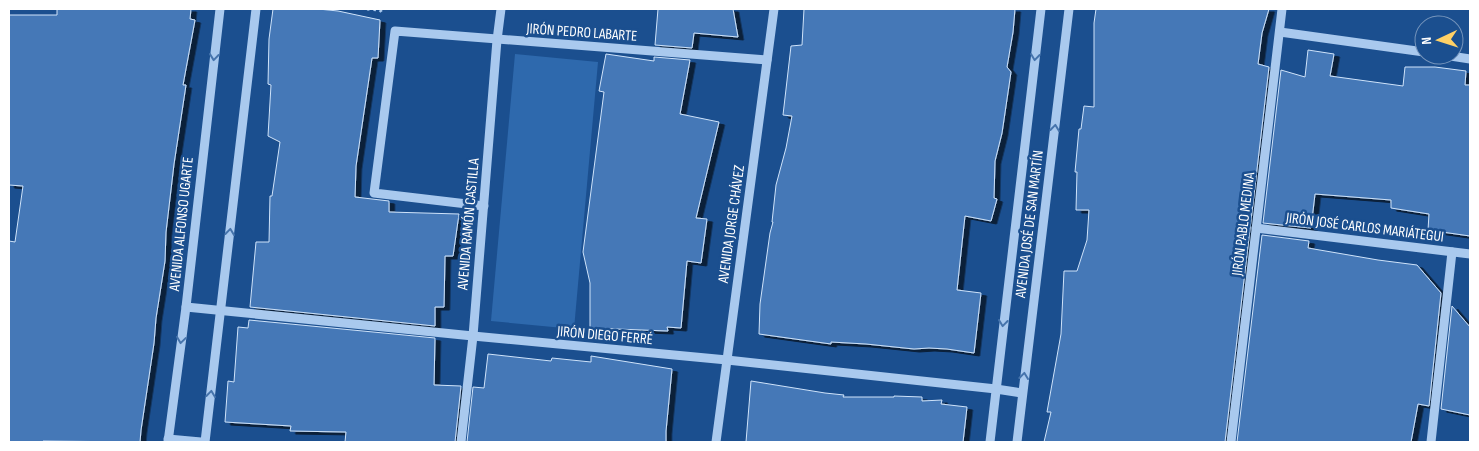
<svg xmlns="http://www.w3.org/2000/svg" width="1479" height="451" viewBox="0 0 1479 451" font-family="'Sofia Sans Condensed',sans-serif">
<defs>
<filter id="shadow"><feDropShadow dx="5.5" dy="3" stdDeviation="0" flood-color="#0009"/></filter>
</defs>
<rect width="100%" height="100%" fill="#1b4f8f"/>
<!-- park -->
<path fill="#2e69ad" d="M 515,54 L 598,62 L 574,329 L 491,321 Z"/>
<!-- building -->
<g fill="#4478b7" stroke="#cfe3fa" filter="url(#shadow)">
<path d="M 57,9 L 191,9 L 190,19 L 195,20 L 183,85 L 186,85 L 174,164 L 166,232 L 165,261 L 156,318 L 154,343 L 141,430 L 140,442 L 43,441 L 43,442 L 9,442 L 9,241 L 15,242 L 23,186 L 9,185 L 9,15 L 57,15 Z"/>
<path d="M 273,9 L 318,9 L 338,11 L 380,20 L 378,58 L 372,58 L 356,166 L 355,197 L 389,201 L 389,212 L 459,214 L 453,256 L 445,256 L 444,307 L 435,307 L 435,326 L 250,307 L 256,242 L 269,242 L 270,196 L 272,196 L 280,142 L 268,136 L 271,85 L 268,84 L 269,39 Z"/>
<path d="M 658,9 L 733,9 L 738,37 L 694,33 L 692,48 L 655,45 Z"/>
<path d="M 804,9 L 1015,9 L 1013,32 L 1007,67 L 1011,72 L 1002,133 L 995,161 L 994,198 L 997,199 L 991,221 L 965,216 L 963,234 L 957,290 L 981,293 L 974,353 L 947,349 L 929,348 L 914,349 L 866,344 L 831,342 L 831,344 L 759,334 L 760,304 L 770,233 L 773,222 L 772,222 L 776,185 L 786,148 L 792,116 L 783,115 L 791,46 L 802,45 Z"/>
<path d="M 1096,9 L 1269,9 L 1262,33 L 1258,64 L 1269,67 L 1225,442 L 1044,442 L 1051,412 L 1047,412 L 1061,334 L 1064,271 L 1077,271 L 1087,240 L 1089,210 L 1076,210 L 1077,172 L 1075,172 L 1079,129 L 1081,129 L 1084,106 L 1094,107 L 1094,23 Z"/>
<path d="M 1308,50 L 1334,54 L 1330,76 L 1403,86 L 1405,67 L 1435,67 L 1466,71 L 1465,85 L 1470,85 L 1470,236 L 1428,230 L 1429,214 L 1391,208 L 1391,200 L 1315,194 L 1311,228 L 1263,223 L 1281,70 L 1305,77 Z"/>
<path d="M 606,54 L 654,61 L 654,57 L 690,60 L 680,114 L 719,122 L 696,218 L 707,219 L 701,263 L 687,261 L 681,328 L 667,327 L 668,331 L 590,328 L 590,283 L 583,252 L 604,92 L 599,91 Z"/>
<path d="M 1262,235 L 1309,241 L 1308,248 L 1378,260 L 1417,265 L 1441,293 L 1429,406 L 1418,404 L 1411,442 L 1237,442 Z"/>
<path d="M 1452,306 L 1470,327 L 1470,415 L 1441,409 Z"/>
<path d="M 249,320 L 435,338 L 434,385 L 461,386 L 455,442 L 345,442 L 346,432 L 290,431 L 291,426 L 225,422 L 228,381 L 234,382 L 238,327 L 248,328 Z"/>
<path d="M 488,354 L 551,361 L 552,358 L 591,362 L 591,356 L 672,369 L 666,431 L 666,442 L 467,442 L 473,387 L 484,388 Z"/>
<path d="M 751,381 L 825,393 L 844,395 L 843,397 L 894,397 L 894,396 L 922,397 L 922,401 L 942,400 L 941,404 L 967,407 L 963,442 L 746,442 Z"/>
</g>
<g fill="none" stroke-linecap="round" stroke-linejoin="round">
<!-- path -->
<path stroke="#a9c9ee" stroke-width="3" stroke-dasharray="2.5 4" stroke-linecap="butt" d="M 367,9 L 380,10 L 383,14"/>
<!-- minor -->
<g stroke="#a9c9ee" stroke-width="9">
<path d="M 1280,32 L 1424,52"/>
<path d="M 1444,55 L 1470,59"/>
<path d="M 484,206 L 374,193 L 395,31 L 767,60"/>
<path d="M 1256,228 L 1470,254"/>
<path d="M 186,307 L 473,336 L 727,360 L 996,389 L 1022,393"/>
<path d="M 168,439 L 201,442"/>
<path d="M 168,442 L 186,307 L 220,9"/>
<path d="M 205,442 L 256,9"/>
<path d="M 461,442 L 473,336 L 497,40 L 501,9"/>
<path d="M 716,442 L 774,9"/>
<path d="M 990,442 L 1041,9"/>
<path d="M 1017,442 L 1069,9"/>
<path d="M 1231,442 L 1282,9"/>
<path d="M 1431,442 L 1452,252"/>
</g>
</g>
<!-- one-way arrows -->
<defs><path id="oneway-chevron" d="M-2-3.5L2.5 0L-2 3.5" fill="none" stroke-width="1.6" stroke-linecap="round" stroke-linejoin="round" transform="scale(1.25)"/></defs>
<g stroke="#4674ac">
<use href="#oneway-chevron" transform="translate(214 57) rotate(96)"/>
<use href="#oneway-chevron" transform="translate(1035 57) rotate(97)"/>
<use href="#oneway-chevron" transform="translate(1055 128) rotate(-83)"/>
<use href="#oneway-chevron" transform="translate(230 232) rotate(-83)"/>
<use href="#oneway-chevron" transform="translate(1003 323) rotate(97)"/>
<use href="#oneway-chevron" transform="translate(181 340) rotate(98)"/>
<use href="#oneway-chevron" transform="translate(1024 376) rotate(-83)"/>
<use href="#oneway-chevron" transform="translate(211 394) rotate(-83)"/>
</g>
<g text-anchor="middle" stroke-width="5" stroke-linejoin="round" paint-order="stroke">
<!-- street labels -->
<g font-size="15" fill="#fff" stroke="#1b4f8f">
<text transform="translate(582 32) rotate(4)" y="5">JIRÓN PEDRO LABARTE</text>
<text transform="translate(181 224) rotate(-84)" y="5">AVENIDA ALFONSO UGARTE</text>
<text transform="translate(468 224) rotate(-85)" y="5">AVENIDA RAMÓN CASTILLA</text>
<text transform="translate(731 224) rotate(-82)" y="5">AVENIDA JORGE CHÁVEZ</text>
<text transform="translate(1029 224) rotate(-83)" y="5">AVENIDA JOSÉ DE SAN MARTÍN</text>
<text transform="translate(1243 224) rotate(-83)" y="5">JIRÓN PABLO MEDINA</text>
<text transform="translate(1365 227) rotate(7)" y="5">JIRÓN JOSÉ CARLOS MARIÁTEGUI</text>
<text transform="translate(605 335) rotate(5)" y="5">JIRÓN DIEGO FERRÉ</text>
</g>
</g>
<!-- border -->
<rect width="1479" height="451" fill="none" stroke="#ffffff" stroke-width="20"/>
<!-- north arrow -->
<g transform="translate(1439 40) rotate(266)"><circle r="24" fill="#1b4f8f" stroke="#7695bc"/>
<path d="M0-4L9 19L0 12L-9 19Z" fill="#ffd166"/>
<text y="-8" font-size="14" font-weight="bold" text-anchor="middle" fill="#ffffff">N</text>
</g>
</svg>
